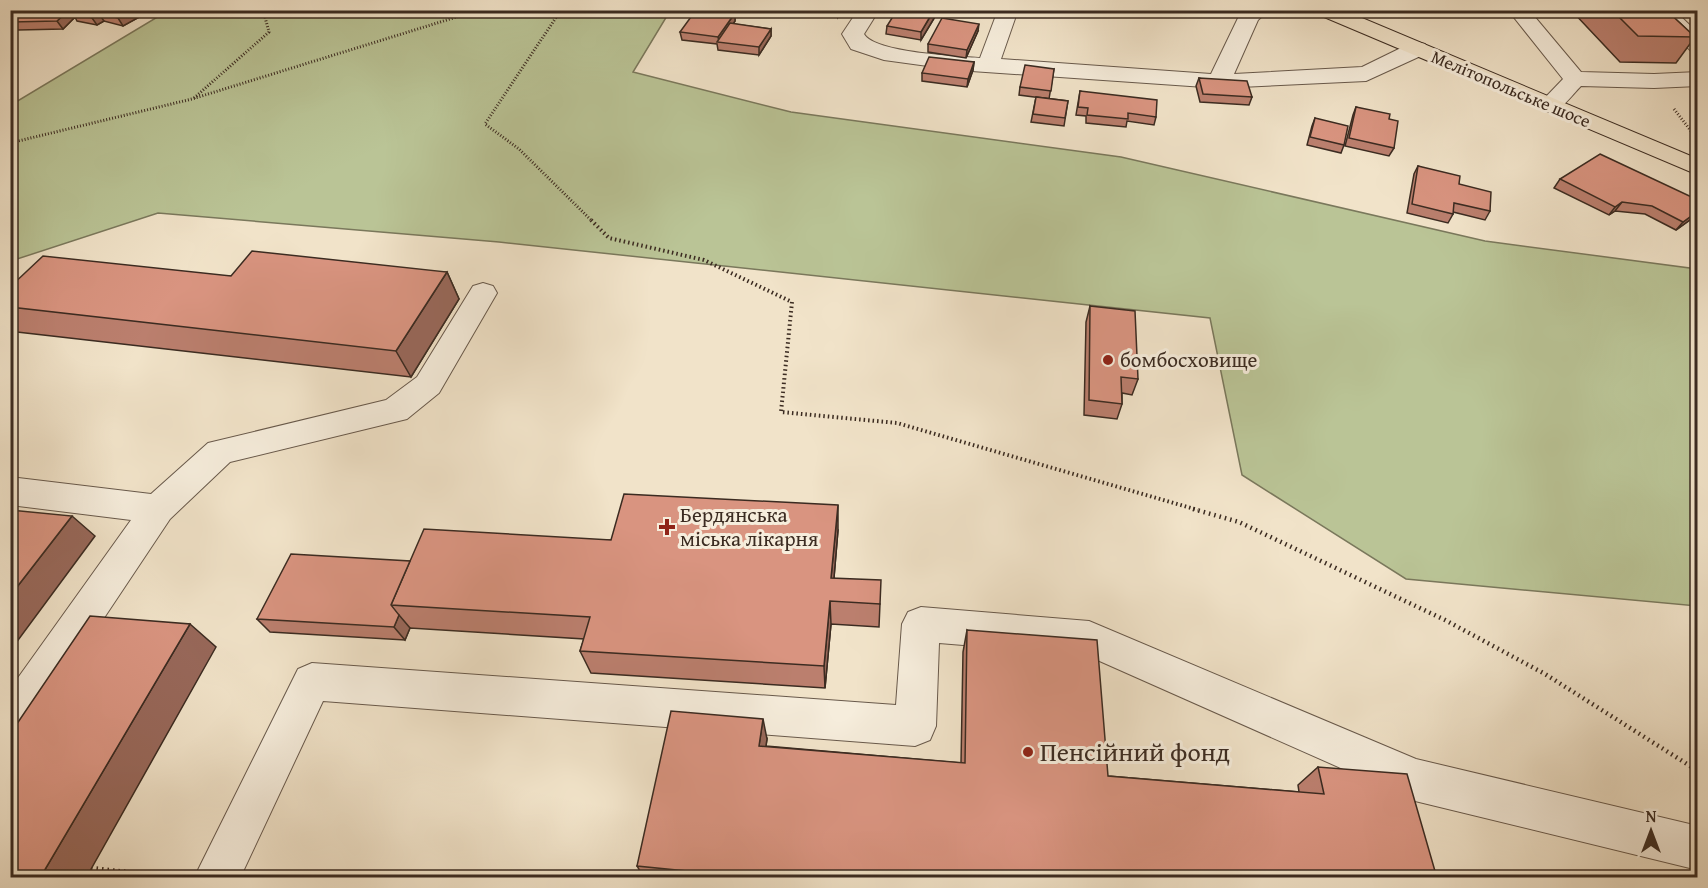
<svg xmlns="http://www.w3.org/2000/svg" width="1708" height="888" viewBox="0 0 1708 888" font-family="'Gentium Book Plus',serif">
<rect width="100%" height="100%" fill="#f1e3c9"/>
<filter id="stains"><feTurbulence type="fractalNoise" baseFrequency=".00333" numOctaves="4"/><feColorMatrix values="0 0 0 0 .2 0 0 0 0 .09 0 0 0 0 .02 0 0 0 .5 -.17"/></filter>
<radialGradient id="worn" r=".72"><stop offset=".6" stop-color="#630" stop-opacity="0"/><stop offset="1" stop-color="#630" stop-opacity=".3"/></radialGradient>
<!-- green -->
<path fill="#bac496" stroke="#7a785c" stroke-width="1.5" d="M 169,10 L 670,11 L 633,72 L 791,112 L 1121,157 L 1485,241 L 1697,269 L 1697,606 L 1406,579 L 1242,475 L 1210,318 L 499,242 L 158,213 L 11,261 L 11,102 L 16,102 Z"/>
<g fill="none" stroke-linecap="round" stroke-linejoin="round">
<defs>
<g id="minor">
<path d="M 858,10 L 879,10 L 864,34 C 875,53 957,56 980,58 L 998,10 L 1018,10 L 1001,59 L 1211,74 L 1239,16 L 1244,10 L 1269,10 L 1258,20 L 1234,74 L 1362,67 L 1409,44 L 1417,42 L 1425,44 L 1428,49 L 1425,54 L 1366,81 L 1219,88 L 957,70 L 884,60 L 851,49 L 842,34 Z"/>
<path d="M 1508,10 L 1529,10 L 1581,72 L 1654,74 L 1698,72 L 1698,86 L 1654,88 L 1581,86 C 1569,98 1560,115 1542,110 L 1538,105 L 1563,79 Z"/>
<path d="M 1651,10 L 1674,10 L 1698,33 L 1698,51 L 1690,50 Z"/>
<path d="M 483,283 L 493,286 L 497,293 L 439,393 L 407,419 L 230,462 L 170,519 L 24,738 L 10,744 L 10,689 L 131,520 L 10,505 L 10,477 L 151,494 L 208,443 L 386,400 L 417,377 L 473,286 Z"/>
<path d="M 921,607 L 1089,621 L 1416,759 L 1698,826 L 1698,870 L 1415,801 L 1086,655 L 939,643 L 936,726 L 930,740 L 915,746 L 323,701 L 240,878 L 194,878 L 298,669 L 312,663 L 896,705 L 902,624 L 908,612 Z"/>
</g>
<path id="major" d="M 1314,10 L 1343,10 L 1698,159 L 1698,175 L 1317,14 Z"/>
</defs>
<!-- minor casing -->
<use href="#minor" stroke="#68594b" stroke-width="2"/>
<!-- major casing -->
<use href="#major" stroke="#3b2b21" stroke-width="2"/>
<!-- path-far2 -->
<g stroke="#3b2b21" stroke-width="3" stroke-dasharray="1 2" stroke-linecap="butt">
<path d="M 561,10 L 485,124 L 519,149 L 592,221"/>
<path d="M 194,98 L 269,32 L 263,10"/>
<path d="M 1674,109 L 1691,131"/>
<path d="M 10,143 L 192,99 L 479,10"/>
</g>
<!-- path-far1 -->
<path stroke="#3b2b21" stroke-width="4" stroke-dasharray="1.5 3" stroke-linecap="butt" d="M 591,220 L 609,238 L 704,260 L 792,302 L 781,412 L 897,423 L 1198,510"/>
<!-- path -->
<g stroke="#3b2b21" stroke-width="4.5" stroke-dasharray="1.5 4" stroke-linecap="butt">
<path d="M 1193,509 L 1239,522 L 1445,620 L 1545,674 L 1698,771"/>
<path d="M 91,868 L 174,877"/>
</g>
<!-- minor -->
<use href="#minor" fill="#f6eddc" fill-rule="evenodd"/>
<!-- major -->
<use href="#major" fill="#f1e3c9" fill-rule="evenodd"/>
</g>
<!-- wall -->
<g fill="#bb7f6e" stroke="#3b2b21" stroke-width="1.5">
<path d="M 25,10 L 71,10 L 72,13 L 143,15 L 123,26 L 104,21 L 97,25 L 77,21 L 75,17 L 63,29 L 18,30 L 12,22 Z"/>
<path d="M 788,10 L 842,10 L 838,17 L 788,11 Z"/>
<path d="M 1571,10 L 1666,10 L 1695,37 L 1676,63 L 1620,62 Z"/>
<path d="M 735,13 L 735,21 L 733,24 L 771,29 L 771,36 L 759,55 L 718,50 L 717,44 L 682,40 L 680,32 Z"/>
<path d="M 936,15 L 921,40 L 886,34 L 887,26 Z"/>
<path d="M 978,31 L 966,58 L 928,52 L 928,44 Z"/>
<path d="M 974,62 L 973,70 L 967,87 L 922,81 L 922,73 Z"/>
<path d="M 1054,69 L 1049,99 L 1019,95 L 1020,87 Z"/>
<path d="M 1199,78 L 1252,97 L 1249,105 L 1200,102 L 1196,86 Z"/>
<path d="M 1080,91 L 1156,117 L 1154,125 L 1127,121 L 1126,127 L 1086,123 L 1086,116 L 1076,115 Z"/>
<path d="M 1036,97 L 1068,101 L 1064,126 L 1031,122 Z"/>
<path d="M 1356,107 L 1389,119 L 1394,148 L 1389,156 L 1345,146 L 1353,115 Z"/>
<path d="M 1315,118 L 1344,145 L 1341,153 L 1307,145 L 1312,126 Z"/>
<path d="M 1418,166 L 1459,184 L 1490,211 L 1485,220 L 1453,212 L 1453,214 L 1448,223 L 1407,213 L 1414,174 Z"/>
<path d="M 1560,179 L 1698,200 L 1698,214 L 1676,230 L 1645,214 L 1615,211 L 1609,215 L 1554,188 Z"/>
<path d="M 447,272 L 459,299 L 411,377 L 17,332 L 10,326 L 10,287 L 231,276 Z"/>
<path d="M 1090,306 L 1138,379 L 1132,395 L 1122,393 L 1122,404 L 1117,419 L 1084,415 L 1086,322 Z"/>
<path d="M 838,530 L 834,578 L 880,604 L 879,627 L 831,624 L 825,688 L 591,673 L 580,651 L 584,639 L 410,628 L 405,640 L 270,632 L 257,619 L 410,561 L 611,540 Z"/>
<path d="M 967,630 L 1108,776 L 1299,792 L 1298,785 L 1318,767 L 1437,878 L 644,878 L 637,866 L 767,739 L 766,746 L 961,763 L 963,652 Z"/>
</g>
<!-- shaded-wall -->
<g fill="#98685a" stroke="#3b2b21" stroke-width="1.5">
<path d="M 69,10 L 71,10 L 75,17 L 63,29 L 57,21 Z"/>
<path d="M 132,10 L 140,10 L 143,15 L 123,26 L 118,18 Z"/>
<path d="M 838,10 L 842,10 L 838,17 Z"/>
<path d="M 934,10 L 936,10 L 936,15 L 921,40 L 921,32 Z"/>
<path d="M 735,13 L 735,21 L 721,42 L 719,42 L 718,37 Z"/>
<path d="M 99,14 L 104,21 L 97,25 L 92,18 Z"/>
<path d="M 979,24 L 978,31 L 966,58 L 967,50 Z"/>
<path d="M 771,29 L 771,36 L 759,55 L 759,47 Z"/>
<path d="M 974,62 L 973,70 L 967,87 L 968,79 Z"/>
<path d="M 1622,202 L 1615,211 L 1609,215 L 1615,207 Z"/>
<path d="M 1698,211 L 1698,214 L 1676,230 L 1683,222 Z"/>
<path d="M 447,272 L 459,299 L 411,377 L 396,351 Z"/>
<path d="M 838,505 L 838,530 L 832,601 L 831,578 Z"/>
<path d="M 72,516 L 95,536 L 10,651 L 10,596 Z"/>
<path d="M 830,601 L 831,624 L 825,688 L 824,666 Z"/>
<path d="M 399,615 L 410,628 L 405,640 L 394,627 Z"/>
<path d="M 190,624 L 216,647 L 86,878 L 40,878 Z"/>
<path d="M 763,719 L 767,739 L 763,765 L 759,746 Z"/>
</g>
<!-- building -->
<g fill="#d99480" stroke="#3b2b21" stroke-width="1.5">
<path d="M 25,10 L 69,10 L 57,21 L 12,22 Z"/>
<path d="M 77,10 L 132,10 L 118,18 L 99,14 L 92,18 L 72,13 Z"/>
<path d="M 696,10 L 715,10 L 735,13 L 718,37 L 680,32 Z"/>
<path d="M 897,10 L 934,10 L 921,32 L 887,26 Z"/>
<path d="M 1612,10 L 1666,10 L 1695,37 L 1638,36 Z"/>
<path d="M 942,18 L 979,24 L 967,50 L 928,44 Z"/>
<path d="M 730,23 L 771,29 L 759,47 L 717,42 Z"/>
<path d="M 929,57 L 974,62 L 968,79 L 922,73 Z"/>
<path d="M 1025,65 L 1054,69 L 1051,91 L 1020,87 Z"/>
<path d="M 1199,78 L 1247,81 L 1252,97 L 1203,94 Z"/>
<path d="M 1080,91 L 1157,100 L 1156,117 L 1128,113 L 1128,119 L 1087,115 L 1088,108 L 1078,107 Z"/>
<path d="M 1036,97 L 1068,101 L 1065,118 L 1033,114 Z"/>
<path d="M 1356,107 L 1390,114 L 1389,119 L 1398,121 L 1394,148 L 1349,138 Z"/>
<path d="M 1315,118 L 1348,126 L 1344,145 L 1310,137 Z"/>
<path d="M 1600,154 L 1698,200 L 1698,211 L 1683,222 L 1652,206 L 1622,202 L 1615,207 L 1560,179 Z"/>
<path d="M 1418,166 L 1460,176 L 1459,184 L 1491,192 L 1490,211 L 1454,203 L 1453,214 L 1412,204 Z"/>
<path d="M 252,251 L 447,272 L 396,351 L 10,307 L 10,287 L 43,256 L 231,276 Z"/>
<path d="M 1090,306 L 1135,311 L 1138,379 L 1121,377 L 1122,404 L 1089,400 Z"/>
<path d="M 624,494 L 838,505 L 831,578 L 881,580 L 880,604 L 830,601 L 824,666 L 580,651 L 590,617 L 391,605 L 424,529 L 611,540 Z"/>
<path d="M 10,510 L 72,516 L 10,596 Z"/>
<path d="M 291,554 L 410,561 L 391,605 L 399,615 L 394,627 L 257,619 Z"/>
<path d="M 90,616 L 190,624 L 40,878 L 10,878 L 10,734 Z"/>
<path d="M 967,630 L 1097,640 L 1108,776 L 1324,794 L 1318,767 L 1407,774 L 1437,878 L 757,878 L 637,866 L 671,711 L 763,719 L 759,746 L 965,763 Z"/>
</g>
<!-- markers -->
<g fill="#8f2418" stroke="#f6eddc" stroke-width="2">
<circle cx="1108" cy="360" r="6"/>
<path d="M664 518h6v6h6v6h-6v6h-6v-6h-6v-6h6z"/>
<circle cx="1028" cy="752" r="6"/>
</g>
<g text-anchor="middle" stroke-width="6" stroke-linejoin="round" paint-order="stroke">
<!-- far-street labels -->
<g font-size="18" fill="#3b2b21" stroke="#f6eddc">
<text transform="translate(1511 89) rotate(23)" y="6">Мелітопольське шосе</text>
</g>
<!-- poi labels -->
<g font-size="21" fill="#3b2b21" stroke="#f6eddc" text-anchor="start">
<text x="1120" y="367">бомбосховище</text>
<text x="680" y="522">Бердянська<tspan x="680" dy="24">міська лікарня</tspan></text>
</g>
<!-- near-poi labels -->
<g font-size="26" fill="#3b2b21" stroke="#f6eddc" text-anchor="start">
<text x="1040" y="761">Пенсійний фонд</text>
</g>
</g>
<!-- margin -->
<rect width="1708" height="888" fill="none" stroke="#f1e3c9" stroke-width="36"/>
<rect x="12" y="12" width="1684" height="864" fill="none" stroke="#3b2b21" stroke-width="3"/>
<rect x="18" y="18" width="1672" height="852" fill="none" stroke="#3b2b21" stroke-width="1.5"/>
<!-- north arrow -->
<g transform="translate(1651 831)" stroke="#f6eddc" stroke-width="4.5" paint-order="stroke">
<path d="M0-4.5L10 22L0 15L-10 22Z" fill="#3b2b21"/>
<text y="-9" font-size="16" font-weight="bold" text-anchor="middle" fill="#3b2b21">N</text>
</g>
<rect width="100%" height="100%" filter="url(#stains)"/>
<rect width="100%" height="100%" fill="url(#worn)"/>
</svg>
